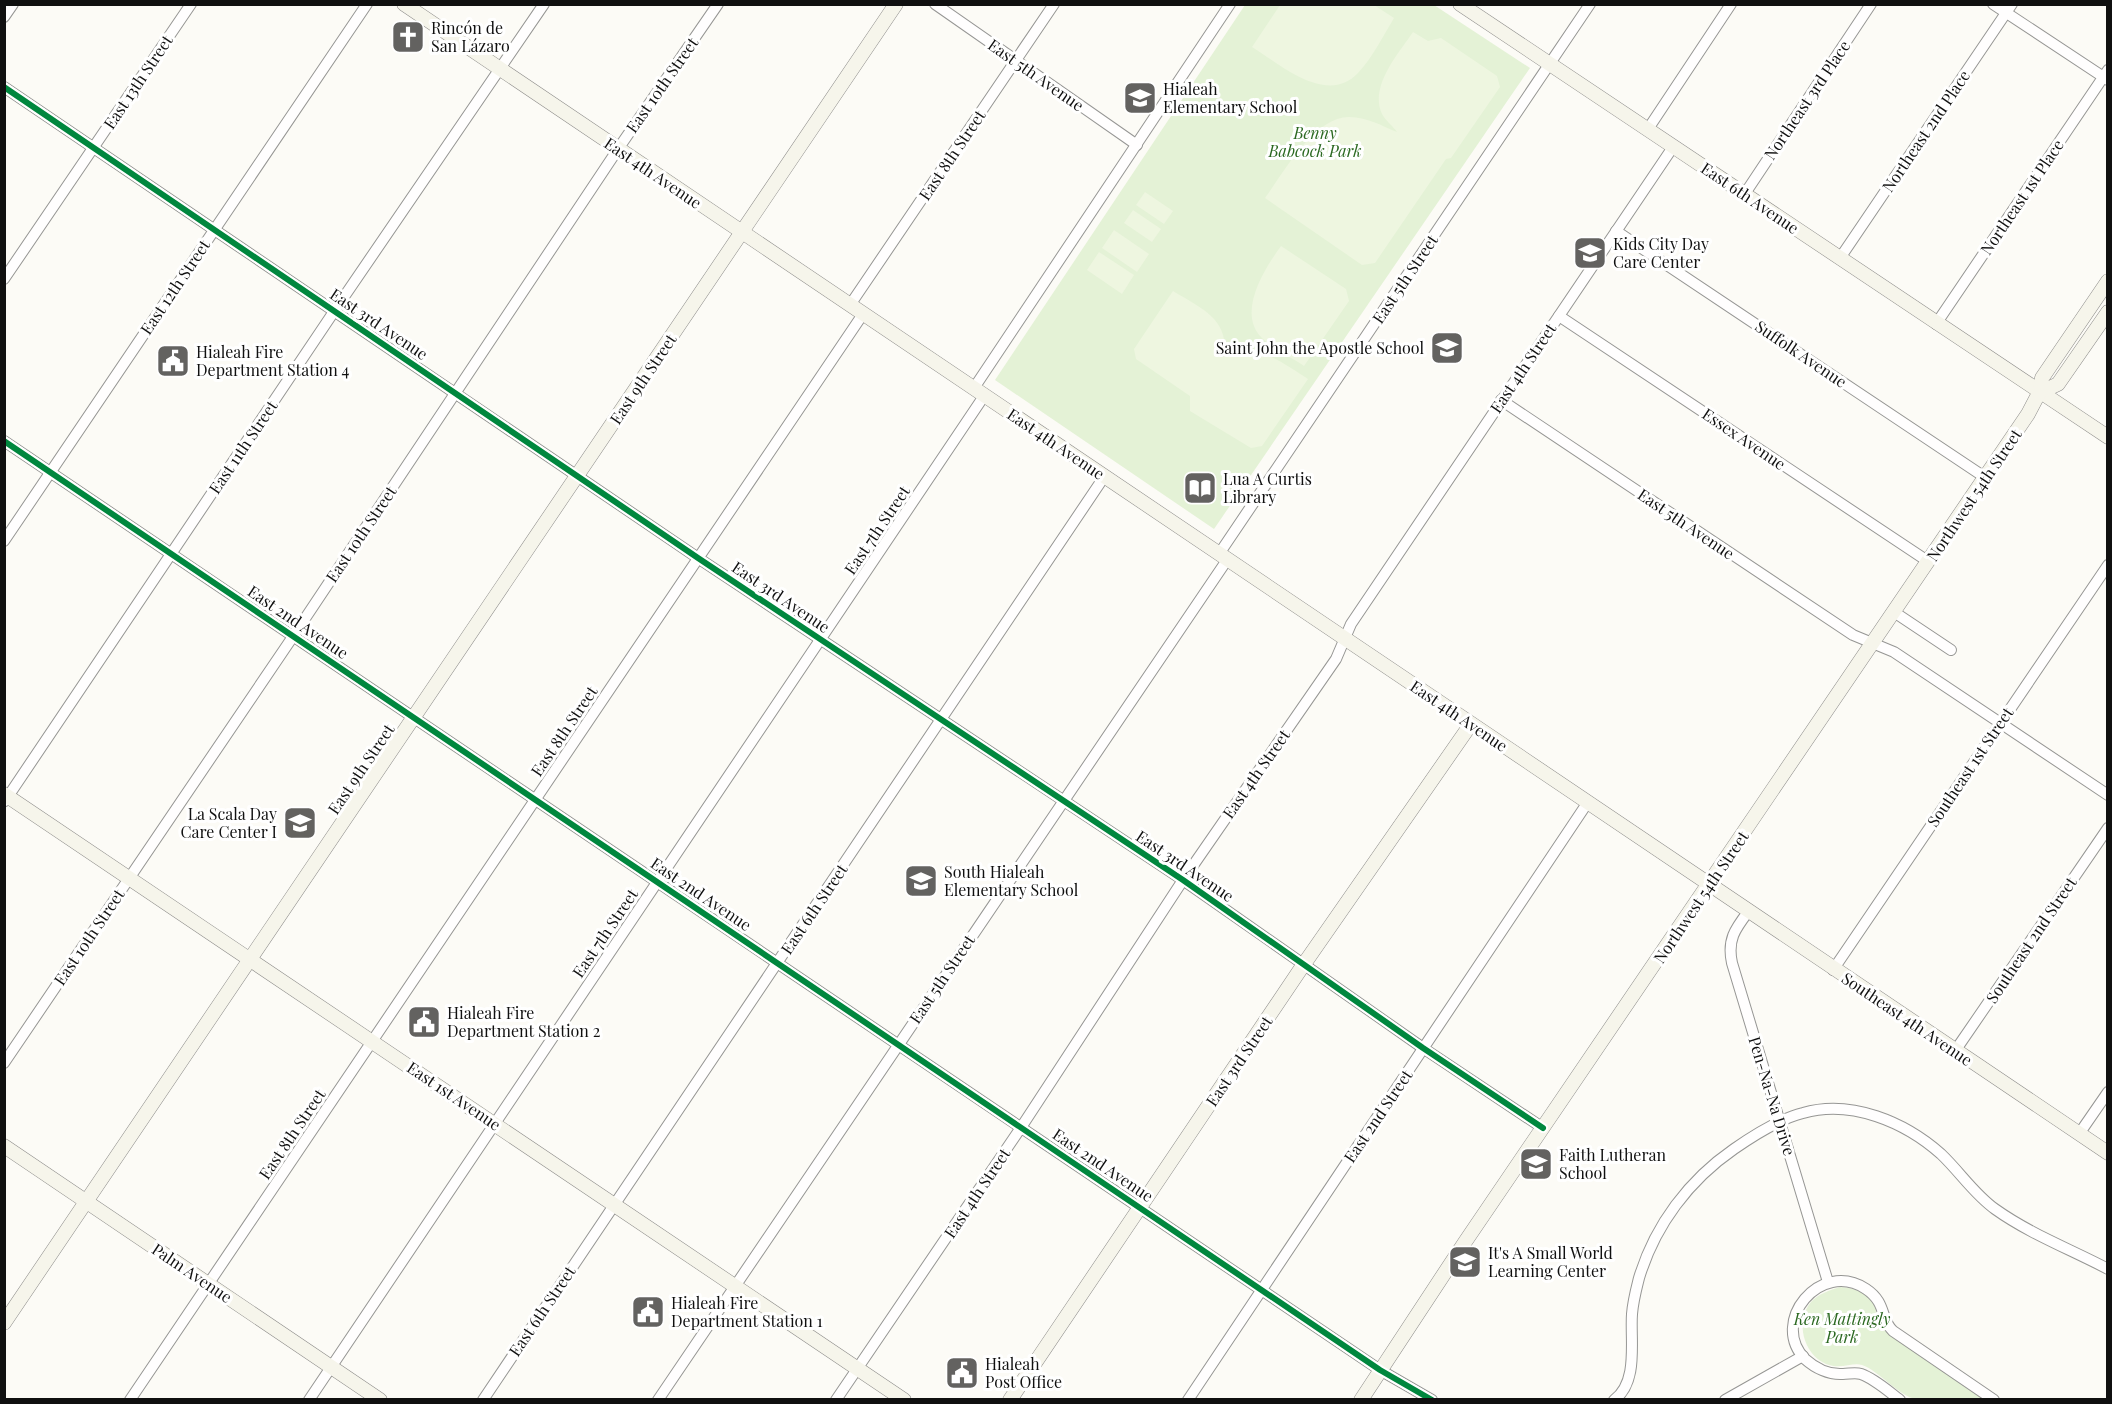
<svg xmlns="http://www.w3.org/2000/svg" width="2112" height="1404" viewBox="0 0 2112 1404" font-family="'Playfair Display',serif">
<rect width="100%" height="100%" fill="#fcfbf6"/>
<!-- green -->
<g fill="#e4f2d6">
<path d="M 1245,5 L 1434,5 L 1530,68 L 1214,529 L 995,380 Z"/>
<path d="M 1840,1287 C 1869,1289 1876,1303 1883,1329 L 1985,1399 C 1964,1399 1937,1403 1916,1399 C 1900,1397 1878,1370 1862,1365 C 1852,1362 1841,1370 1826,1364 C 1803,1354 1795,1321 1811,1302 C 1818,1294 1830,1290 1840,1287 Z"/>
</g>
<!-- pitch -->
<g fill="#eef6e0">
<path d="M 1280,5 L 1374,5 L 1394,18 C 1383,36 1373,57 1358,73 C 1327,106 1281,65 1252,47 Z"/>
<path d="M 1413,32 L 1428,41 L 1441,38 L 1497,76 L 1500,87 L 1451,158 L 1446,159 L 1375,263 L 1362,265 L 1265,198 C 1284,172 1314,117 1349,117 C 1367,117 1382,126 1397,132 C 1393,126 1386,121 1382,114 C 1369,86 1399,53 1413,32 Z"/>
<path d="M 1145,192 L 1173,211 L 1164,224 L 1136,205 Z"/>
<path d="M 1133,210 L 1161,229 L 1152,242 L 1124,223 Z"/>
<path d="M 1114,230 L 1149,254 L 1137,272 L 1102,248 Z"/>
<path d="M 1281,246 L 1346,289 L 1349,301 L 1304,366 C 1291,357 1273,349 1262,338 C 1236,313 1265,268 1281,246 Z"/>
<path d="M 1099,252 L 1134,275 L 1122,294 L 1087,270 Z"/>
<path d="M 1173,291 C 1199,307 1232,320 1223,357 C 1226,355 1231,351 1235,350 C 1256,343 1291,368 1308,379 L 1262,446 L 1251,448 L 1190,411 L 1190,396 L 1136,359 L 1134,349 Z"/>
</g>
<g fill="none" stroke-linecap="round" stroke-linejoin="round">
<defs>
<g id="street">
<path d="M 935,4 L 1137,145"/>
<path d="M 1993,4 L 2108,80"/>
<path d="M 4,17 L 13,4"/>
<path d="M 4,87 L 698,558 L 1183,880 L 1423,1048 L 1543,1128"/>
<path d="M 1648,129 L 1731,4"/>
<path d="M 1744,195 L 1871,4"/>
<path d="M 1616,231 L 1986,478"/>
<path d="M 1840,258 L 2012,4"/>
<path d="M 4,279 L 191,4"/>
<path d="M 850,305 L 1054,4"/>
<path d="M 1559,316 L 1929,562"/>
<path d="M 1936,324 L 2108,70"/>
<path d="M 974,388 L 1230,4"/>
<path d="M 1501,400 L 1853,635 L 1894,652 L 2108,795"/>
<path d="M 4,441 L 1380,1370 L 1432,1400"/>
<path d="M 4,541 L 367,4"/>
<path d="M 1219,554 L 1590,4"/>
<path d="M 1894,612 L 1951,650"/>
<path d="M 5,801 L 335,310 L 544,4"/>
<path d="M 1748,912 C 1735,929 1727,940 1732,963 L 1828,1282"/>
<path d="M 1833,970 L 2108,565"/>
<path d="M 1955,1051 L 2108,828"/>
<path d="M 4,1063 L 294,635 L 618,149 L 718,4"/>
<path d="M 2079,1134 L 2108,1092"/>
<path d="M 130,1400 L 863,314"/>
<path d="M 309,1400 L 984,396"/>
<path d="M 483,1400 L 1104,477"/>
<path d="M 658,1400 L 1227,560"/>
<path d="M 836,1400 L 1022,1126 L 1183,880 L 1336,659 L 1351,624 L 1673,147"/>
<path d="M 1188,1400 L 1588,802"/>
<path d="M 1614,1400 C 1639,1382 1630,1340 1632,1314 C 1633,1301 1636,1290 1639,1278 C 1655,1225 1689,1180 1734,1149 C 1754,1135 1779,1119 1803,1113 C 1851,1099 1905,1122 1941,1154 C 1960,1172 1974,1194 1995,1209 C 2030,1234 2070,1249 2108,1269"/>
<path d="M 1725,1400 L 1803,1356"/>
<path d="M 1900,1400 C 1888,1391 1875,1379 1861,1374 C 1855,1372 1849,1374 1843,1374 C 1829,1375 1815,1368 1805,1359 C 1769,1322 1820,1259 1866,1289 C 1887,1303 1880,1319 1893,1331 L 1994,1400"/>
</g>
<g id="secondary">
<path d="M 404,4 L 2108,1153"/>
<path d="M 1460,4 L 2108,437"/>
<path d="M 2039,393 L 2058,384 L 2108,312"/>
<path d="M 4,794 L 904,1400"/>
<path d="M 4,1146 L 380,1400"/>
<path d="M 4,1323 L 896,4"/>
<path d="M 1010,1400 L 1304,964 L 1471,724"/>
<path d="M 1361,1400 L 1465,1242 L 2028,414 L 2039,393 L 2042,378 L 2108,281"/>
</g>
</defs>
<!-- street casing -->
<use href="#street" stroke="#969694" stroke-width="12"/>
<!-- secondary casing -->
<use href="#secondary" stroke="#8d8c8a" stroke-width="15"/>
<!-- street -->
<use href="#street" stroke="#fffefe" stroke-width="10"/>
<!-- secondary -->
<use href="#secondary" stroke="#f6f5eb" stroke-width="14"/>
<defs>
<g id="cycleway">
<path d="M 4,87 L 698,558 L 1183,880 L 1423,1048 L 1543,1128"/>
<path d="M 4,441 L 1380,1370 L 1432,1400"/>
</g>
</defs>
<!-- cycleway casing -->
<use href="#cycleway" stroke="#fff" stroke-width="10"/>
<!-- cycleway -->
<use href="#cycleway" stroke="#00873e" stroke-width="6"/>
</g>
<!-- icons -->
<defs>
<symbol id="church-square" viewBox="-11 -11 22 22"><rect x="-9" y="-9" width="18" height="18" rx="4" fill="#636260" stroke="#fff"/><path d="M-1.2-6h2.4v3.5h3.3v2.4h-3.3V6h-2.4V-.1h-3.3v-2.4h3.3Z" fill="#fff"/></symbol>
<symbol id="school-square" viewBox="-11 -11 22 22"><rect x="-9" y="-9" width="18" height="18" rx="4" fill="#636260" stroke="#fff"/><path d="M0-5L7-2L0 1L-7-2ZM-4 1L0 2.5L4 1V4Q0 6-4 4Z" fill="#fff"/></symbol>
<symbol id="civic-square" viewBox="-11 -11 22 22"><rect x="-9" y="-9" width="18" height="18" rx="4" fill="#636260" stroke="#fff"/><path d="M-.6-6.5H3V-4.5H.6V-3L4-1V1h2V6H-6V1h2V-1L-.6-3ZM-1.2 2.5V6h2.4V2.5Z" fill="#fff"/></symbol>
<symbol id="library-square" viewBox="-11 -11 22 22"><rect x="-9" y="-9" width="18" height="18" rx="4" fill="#636260" stroke="#fff"/><path d="M-6-4Q-3-5.5-.7-3.5V5Q-3 3-6 4ZM6-4Q3-5.5 .7-3.5V5Q3 3 6 4Z" fill="#fff"/></symbol>
</defs>
<g fill-rule="evenodd">
<use href="#church-square" x="389" y="18" width="38" height="38"/>
<use href="#school-square" x="1121" y="79" width="38" height="38"/>
<use href="#school-square" x="1571" y="234" width="38" height="38"/>
<use href="#school-square" x="1428" y="329" width="38" height="38"/>
<use href="#civic-square" x="154" y="342" width="38" height="38"/>
<use href="#library-square" x="1181" y="469" width="38" height="38"/>
<use href="#school-square" x="281" y="804" width="38" height="38"/>
<use href="#school-square" x="902" y="862" width="38" height="38"/>
<use href="#civic-square" x="405" y="1003" width="38" height="38"/>
<use href="#school-square" x="1517" y="1145" width="38" height="38"/>
<use href="#school-square" x="1446" y="1243" width="38" height="38"/>
<use href="#civic-square" x="629" y="1293" width="38" height="38"/>
<use href="#civic-square" x="943" y="1354" width="38" height="38"/>
</g>
<g text-anchor="middle" stroke-width="6" stroke-linejoin="round" paint-order="stroke">
<!-- poi labels -->
<g font-size="16" fill="#101010" stroke="#fff" text-anchor="start">
<text x="431" y="34">Rincón de<tspan x="431" dy="18">San Lázaro</tspan></text>
<text x="1163" y="95">Hialeah<tspan x="1163" dy="18">Elementary School</tspan></text>
<text x="1613" y="250">Kids City Day<tspan x="1613" dy="18">Care Center</tspan></text>
<text x="1424" y="354" text-anchor="end">Saint John the Apostle School</text>
<text x="196" y="358">Hialeah Fire<tspan x="196" dy="18">Department Station 4</tspan></text>
<text x="1223" y="485">Lua A Curtis<tspan x="1223" dy="18">Library</tspan></text>
<text x="277" y="820" text-anchor="end">La Scala Day<tspan x="277" dy="18">Care Center I</tspan></text>
<text x="944" y="878">South Hialeah<tspan x="944" dy="18">Elementary School</tspan></text>
<text x="447" y="1019">Hialeah Fire<tspan x="447" dy="18">Department Station 2</tspan></text>
<text x="1559" y="1161">Faith Lutheran<tspan x="1559" dy="18">School</tspan></text>
<text x="1488" y="1259">It's A Small World<tspan x="1488" dy="18">Learning Center</tspan></text>
<text x="671" y="1309">Hialeah Fire<tspan x="671" dy="18">Department Station 1</tspan></text>
<text x="985" y="1370">Hialeah<tspan x="985" dy="18">Post Office</tspan></text>
</g>
<!-- street labels -->
<g font-size="16" fill="#101010" stroke="#fff">
<text transform="translate(1036 75) rotate(35)" y="6">East 5th Avenue</text>
<text transform="translate(138 82) rotate(-56)" y="6">East 13th Street</text>
<text transform="translate(662 85) rotate(-55)" y="6">East 10th Street</text>
<text transform="translate(1807 100) rotate(-56)" y="6">Northeast 3rd Place</text>
<text transform="translate(1926 131) rotate(-56)" y="6">Northeast 2nd Place</text>
<text transform="translate(952 155) rotate(-56)" y="6">East 8th Street</text>
<text transform="translate(653 173) rotate(34)" y="6">East 4th Avenue</text>
<text transform="translate(2022 197) rotate(-56)" y="6">Northeast 1st Place</text>
<text transform="translate(1750 198) rotate(34)" y="6">East 6th Avenue</text>
<text transform="translate(1405 279) rotate(-56)" y="6">East 5th Street</text>
<text transform="translate(175 287) rotate(-56)" y="6">East 12th Street</text>
<text transform="translate(379 324) rotate(34)" y="6">East 3rd Avenue</text>
<text transform="translate(1801 354) rotate(34)" y="6">Suffolk Avenue</text>
<text transform="translate(1523 368) rotate(-56)" y="6">East 4th Street</text>
<text transform="translate(643 379) rotate(-56)" y="6">East 9th Street</text>
<text transform="translate(1744 439) rotate(34)" y="6">Essex Avenue</text>
<text transform="translate(1056 444) rotate(34)" y="6">East 4th Avenue</text>
<text transform="translate(243 447) rotate(-56)" y="6">East 11th Street</text>
<text transform="translate(1974 495) rotate(-56)" y="6">Northwest 54th Street</text>
<text transform="translate(1686 524) rotate(34)" y="6">East 5th Avenue</text>
<text transform="translate(877 530) rotate(-56)" y="6">East 7th Street</text>
<text transform="translate(361 534) rotate(-56)" y="6">East 10th Street</text>
<text transform="translate(781 597) rotate(34)" y="6">East 3rd Avenue</text>
<text transform="translate(298 622) rotate(34)" y="6">East 2nd Avenue</text>
<text transform="translate(1459 716) rotate(34)" y="6">East 4th Avenue</text>
<text transform="translate(564 731) rotate(-56)" y="6">East 8th Street</text>
<text transform="translate(1970 767) rotate(-56)" y="6">Southeast 1st Street</text>
<text transform="translate(361 769) rotate(-56)" y="6">East 9th Street</text>
<text transform="translate(1256 774) rotate(-55)" y="6">East 4th Street</text>
<text transform="translate(1185 866) rotate(34)" y="6">East 3rd Avenue</text>
<text transform="translate(701 894) rotate(34)" y="6">East 2nd Avenue</text>
<text transform="translate(1701 897) rotate(-56)" y="6">Northwest 54th Street</text>
<text transform="translate(814 909) rotate(-56)" y="6">East 6th Street</text>
<text transform="translate(605 933) rotate(-56)" y="6">East 7th Street</text>
<text transform="translate(89 937) rotate(-56)" y="6">East 10th Street</text>
<text transform="translate(2031 940) rotate(-56)" y="6">Southeast 2nd Street</text>
<text transform="translate(942 979) rotate(-56)" y="6">East 5th Street</text>
<text transform="translate(1907 1019) rotate(34)" y="6">Southeast 4th Avenue</text>
<text transform="translate(1239 1061) rotate(-56)" y="6">East 3rd Street</text>
<text transform="translate(454 1096) rotate(34)" y="6">East 1st Avenue</text>
<text transform="translate(1772 1096) rotate(73)" y="6">Pen-Na-Na Drive</text>
<text transform="translate(1378 1116) rotate(-56)" y="6">East 2nd Street</text>
<text transform="translate(292 1134) rotate(-56)" y="6">East 8th Street</text>
<text transform="translate(1103 1165) rotate(34)" y="6">East 2nd Avenue</text>
<text transform="translate(977 1193) rotate(-56)" y="6">East 4th Street</text>
<text transform="translate(192 1273) rotate(34)" y="6">Palm Avenue</text>
<text transform="translate(542 1311) rotate(-56)" y="6">East 6th Street</text>
</g>
<!-- park labels -->
<g font-size="16" font-style="italic" fill="#2a6820" stroke="#fff">
<text x="1315" y="139">Benny<tspan x="1315" dy="18">Babcock Park</tspan></text>
<text x="1842" y="1325">Ken Mattingly<tspan x="1842" dy="18">Park</tspan></text>
</g>
</g>
<!-- border -->
<rect width="2112" height="1404" fill="none" stroke="#101010" stroke-width="12"/>
</svg>
